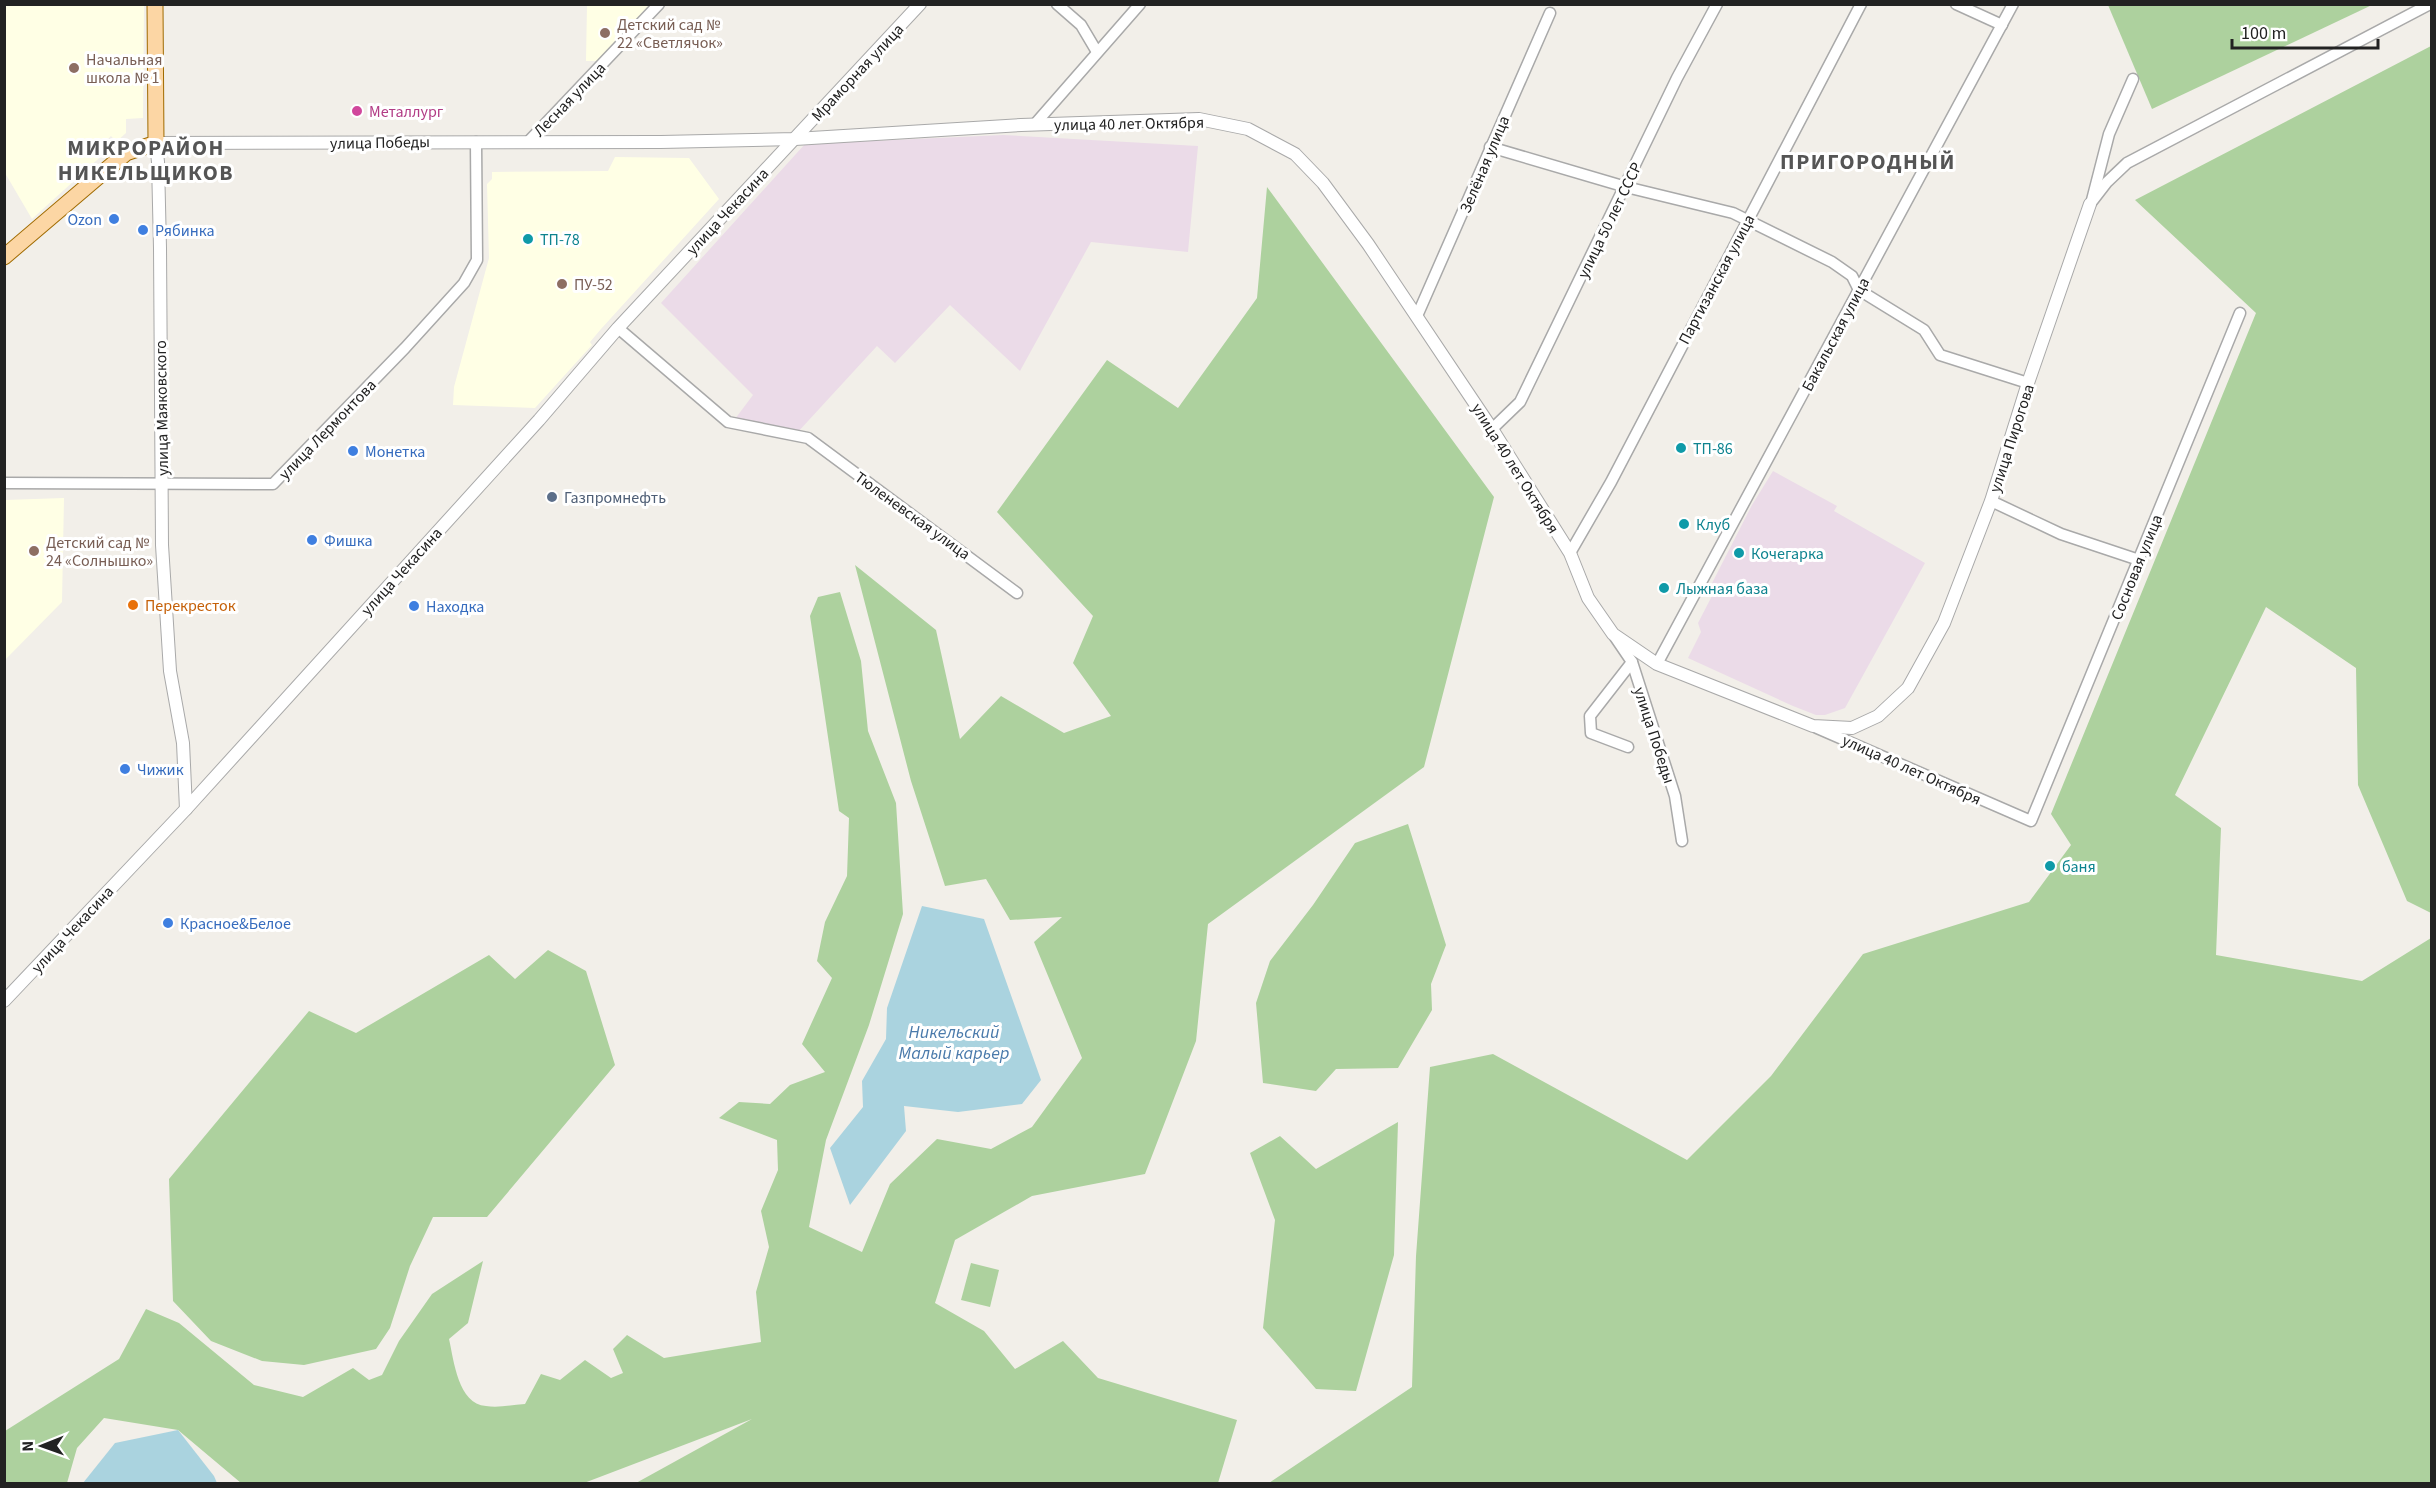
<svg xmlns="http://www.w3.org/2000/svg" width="2436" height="1488" viewBox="0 0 2436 1488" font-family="'Source Sans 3',sans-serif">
<rect width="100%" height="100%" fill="#f2efe9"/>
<!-- industrial -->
<g fill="#ebdbe8">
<path d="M 1003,135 L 1198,146 L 1188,252 L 1091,242 L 1020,371 L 950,305 L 895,363 L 877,346 L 797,433 L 766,424 L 748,430 L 735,419 L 753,395 L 661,303 L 805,144 Z"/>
<path d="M 1773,471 L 1837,506 L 1834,511 L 1925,563 L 1845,708 L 1825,715 L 1816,715 L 1793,706 L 1688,658 L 1701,632 L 1698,623 L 1713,594 L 1708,591 L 1752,505 Z"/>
</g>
<!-- education -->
<g fill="#ffffe5">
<path d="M 5,4 L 144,5 L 143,118 L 126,119 L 126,133 L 116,142 L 111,136 L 103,144 L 107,151 L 32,219 L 5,173 Z"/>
<path d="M 587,5 L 587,4 L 649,5 L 597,61 L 586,61 Z"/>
<path d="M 615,157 L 689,158 L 719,199 L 601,329 L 590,342 L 592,345 L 535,408 L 453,405 L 454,387 L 489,258 L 487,184 L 492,179 L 492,172 L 608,171 Z"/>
<path d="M 64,498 L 62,602 L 5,660 L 5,500 Z"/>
</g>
<!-- forest -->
<g fill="#add19e">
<path d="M 2108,5 L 2372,5 L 2152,109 Z"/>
<path d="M 2431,46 L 2431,913 L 2407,901 L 2358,785 L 2356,668 L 2266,607 L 2175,795 L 2221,828 L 2216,955 L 2362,981 L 2431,938 L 2431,1483 L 1269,1483 L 1412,1387 L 1416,1256 L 1430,1067 L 1493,1054 L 1687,1160 L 1771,1076 L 1863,954 L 2029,902 L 2071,845 L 2051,814 L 2256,313 L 2135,200 Z"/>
<path d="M 1267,187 L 1494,497 L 1424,767 L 1208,924 L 1196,1041 L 1145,1174 L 1032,1196 L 955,1240 L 935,1303 L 984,1331 L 1015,1369 L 1063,1341 L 1098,1378 L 1237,1420 L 1218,1483 L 636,1483 L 752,1419 L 584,1483 L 241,1483 L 178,1430 L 104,1418 L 77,1448 L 67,1483 L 5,1484 L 5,1431 L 119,1359 L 146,1309 L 179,1323 L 254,1385 L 303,1397 L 353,1368 L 369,1380 L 382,1375 L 399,1341 L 432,1294 L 483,1261 L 468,1323 L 449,1339 C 454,1361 458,1404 486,1406 C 498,1408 512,1405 525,1404 L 541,1374 L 560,1380 L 585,1360 L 611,1378 L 623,1373 L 613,1349 L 627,1335 L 664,1358 L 761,1342 L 756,1292 L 769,1247 L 761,1211 L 778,1170 L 777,1140 L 719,1118 L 739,1102 L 770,1104 L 790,1085 L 825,1072 L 802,1044 L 832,978 L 817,961 L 825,922 L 847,876 L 849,818 L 839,811 L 810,616 L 818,597 L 840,592 L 861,661 L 868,731 L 896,803 L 903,914 L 869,1025 L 826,1140 L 809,1227 L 862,1252 L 890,1184 L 937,1139 L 991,1149 L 1032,1127 L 1082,1058 L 1034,942 L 1062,917 L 1010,920 L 986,879 L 945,886 L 911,781 L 855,565 L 936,630 L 960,739 L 1001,696 L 1064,733 L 1111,716 L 1073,663 L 1093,616 L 997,512 L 1107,360 L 1178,408 L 1257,298 Z"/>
<path d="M 1408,824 L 1446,945 L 1431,984 L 1432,1010 L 1398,1068 L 1336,1069 L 1316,1091 L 1263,1083 L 1256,1003 L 1270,961 L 1313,905 L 1355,843 Z"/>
<path d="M 548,950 L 586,971 L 615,1065 L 487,1217 L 433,1217 L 410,1266 L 390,1328 L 376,1349 L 304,1365 L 262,1361 L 211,1341 L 173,1301 L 169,1179 L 309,1011 L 356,1033 L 489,955 L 515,979 Z"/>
<path d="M 1398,1122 L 1394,1255 L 1356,1391 L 1316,1389 L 1263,1328 L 1275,1220 L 1250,1153 L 1280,1136 L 1316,1169 Z"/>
<path d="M 971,1263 L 999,1270 L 990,1307 L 961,1300 Z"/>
</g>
<!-- water -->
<g fill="#aad3df">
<path d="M 922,906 L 984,919 L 1041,1080 L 1022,1104 L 958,1112 L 904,1106 L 906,1131 L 850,1205 L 830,1148 L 863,1107 L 862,1081 L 886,1039 L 887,1008 Z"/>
<path d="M 178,1430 L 214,1476 L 217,1483 L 83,1483 L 115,1443 Z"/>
</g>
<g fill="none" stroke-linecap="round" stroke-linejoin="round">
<defs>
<g id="minor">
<path d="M 1057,4 L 1081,25 L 1097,52"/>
<path d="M 1956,4 L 2002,25"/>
<path d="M 1035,124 L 1140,4"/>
<path d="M 529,141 L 659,4"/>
<path d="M 1490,147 L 1626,187 L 1733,213 L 1832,262 L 1852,276 L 1859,290 L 1924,330 L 1940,355 L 2028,383"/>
<path d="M 2092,200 L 2109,134 L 2133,79"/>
<path d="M 2090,204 L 2107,182 L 2127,163 L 2430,4"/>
<path d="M 1417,316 L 1550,13"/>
<path d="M 618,328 L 728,422 L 808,438 L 1017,593"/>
<path d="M 1492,429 L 1520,402 L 1677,78 L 1717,4"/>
<path d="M 4,483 L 273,484 L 405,348 L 464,283 L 477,260 L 476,142"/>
<path d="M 1991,501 L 2061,534 L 2139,560"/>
<path d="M 1570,553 L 1611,482 L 1861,4"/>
<path d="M 1615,637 L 1632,662 L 1675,796 L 1682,841"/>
<path d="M 1657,664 L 2013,4"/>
<path d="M 1817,728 L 2031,821 L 2240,313"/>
<path d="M 1628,747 L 1591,733 L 1590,716 L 1632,662"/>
</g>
<g id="tertiary">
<path d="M 186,809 L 183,743 L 170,671 L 162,545 L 160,248 L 158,162 L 156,143 L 661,142 L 795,139 L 1021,125 L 1199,119 L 1248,129 L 1295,154 L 1323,183 L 1368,244 L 1492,429 L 1570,553 L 1588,598 L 1613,634 L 1657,664 L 1813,726 L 1852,728 L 1878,716 L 1908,688 L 1944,623 L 1991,501 L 2028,383 L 2090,204"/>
<path d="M 4,1001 L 186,809 L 539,420 L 618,328 L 920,4"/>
</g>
<path id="primary" d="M 4,257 L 126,153 L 156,143 L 155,4"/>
</defs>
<!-- minor casing -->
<use href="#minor" stroke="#a9a9a9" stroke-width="13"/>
<!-- tertiary casing -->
<use href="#tertiary" stroke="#a9a9a9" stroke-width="14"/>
<!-- primary casing -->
<use href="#primary" stroke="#a06b00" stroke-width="17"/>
<!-- minor -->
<use href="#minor" stroke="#fff" stroke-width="10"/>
<!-- tertiary -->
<use href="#tertiary" stroke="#fff" stroke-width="12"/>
<!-- primary -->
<use href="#primary" stroke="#fcd6a4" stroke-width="15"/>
</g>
<!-- markers -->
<g fill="#8d6e63" stroke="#fff" stroke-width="2">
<circle cx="605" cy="33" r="6"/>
<circle cx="74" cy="68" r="6"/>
<circle cx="562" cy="284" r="6"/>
<circle cx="34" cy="551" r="6"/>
</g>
<circle fill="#d1479c" stroke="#fff" stroke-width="2" cx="357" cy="111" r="6"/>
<g fill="#3f7fe0" stroke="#fff" stroke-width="2">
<circle cx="114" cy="219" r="6"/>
<circle cx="143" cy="230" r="6"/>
<circle cx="353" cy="451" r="6"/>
<circle cx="312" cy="540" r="6"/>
<circle cx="414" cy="606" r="6"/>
<circle cx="125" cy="769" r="6"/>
<circle cx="168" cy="923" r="6"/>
</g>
<g fill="#0f9aa8" stroke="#fff" stroke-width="2">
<circle cx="528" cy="239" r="6"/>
<circle cx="1681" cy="448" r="6"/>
<circle cx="1684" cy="524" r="6"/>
<circle cx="1739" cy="553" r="6"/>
<circle cx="1664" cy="588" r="6"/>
<circle cx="2050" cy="866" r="6"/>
</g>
<circle fill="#5c6f8a" stroke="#fff" stroke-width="2" cx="552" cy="497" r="6"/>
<circle fill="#e8710a" stroke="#fff" stroke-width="2" cx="133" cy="605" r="6"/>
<g text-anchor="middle" stroke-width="6" stroke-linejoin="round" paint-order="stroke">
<!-- education labels -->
<g font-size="16" fill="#785e54" stroke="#fff" text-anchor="start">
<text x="617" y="30">Детский сад №<tspan x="617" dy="18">22 «Светлячок»</tspan></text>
<text x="86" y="65">Начальная<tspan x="86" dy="18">школа № 1</tspan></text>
<text x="574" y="290">ПУ-52</text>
<text x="46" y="548">Детский сад №<tspan x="46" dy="18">24 «Солнышко»</tspan></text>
</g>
<!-- street labels -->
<g font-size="16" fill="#222" stroke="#fff">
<text transform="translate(857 72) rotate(-47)" y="6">Мраморная улица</text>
<text transform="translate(569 99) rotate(-46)" y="6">Лесная улица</text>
<text transform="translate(1129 123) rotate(-1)" y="6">улица 40 лет Октября</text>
<text transform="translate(380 142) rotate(-1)" y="6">улица Победы</text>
<text transform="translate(1484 164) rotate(-67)" y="6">Зелёная улица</text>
<text transform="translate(727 211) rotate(-47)" y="6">улица Чекасина</text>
<text transform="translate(1609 220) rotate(-64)" y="6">улица 50 лет СССР</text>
<text transform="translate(1716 279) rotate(-62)" y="6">Партизанская улица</text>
<text transform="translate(1835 334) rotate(-62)" y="6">Бакальская улица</text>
<text transform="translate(161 408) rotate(-91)" y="6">улица Маяковского</text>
<text transform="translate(327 429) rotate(-46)" y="6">улица Лермонтова</text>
<text transform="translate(2011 438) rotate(-72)" y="6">улица Пирогова</text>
<text transform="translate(1516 468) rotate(58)" y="6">улица 40 лет Октября</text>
<text transform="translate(913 515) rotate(36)" y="6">Тюленевская улица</text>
<text transform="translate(2136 567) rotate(-68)" y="6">Сосновая улица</text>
<text transform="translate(401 571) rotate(-48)" y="6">улица Чекасина</text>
<text transform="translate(1655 735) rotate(72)" y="6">улица Победы</text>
<text transform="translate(1912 769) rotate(24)" y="6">улица 40 лет Октября</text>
<text transform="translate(72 929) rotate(-47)" y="6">улица Чекасина</text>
</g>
<!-- hotel labels -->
<g font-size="16" fill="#b23c85" stroke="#fff" text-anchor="start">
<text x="369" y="117">Металлург</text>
</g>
<!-- shop labels -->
<g font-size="16" fill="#366cbe" stroke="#fff" text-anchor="start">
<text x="102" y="225" text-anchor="end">Ozon</text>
<text x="155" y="236">Рябинка</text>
<text x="365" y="457">Монетка</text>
<text x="324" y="546">Фишка</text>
<text x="426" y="612">Находка</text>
<text x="137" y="775">Чижик</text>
<text x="180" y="929">Красное&amp;Белое</text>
</g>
<!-- culture labels -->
<g font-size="16" fill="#0d838f" stroke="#fff" text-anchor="start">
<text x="540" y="245">ТП-78</text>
<text x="1693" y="454">ТП-86</text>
<text x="1696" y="530">Клуб</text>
<text x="1751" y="559">Кочегарка</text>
<text x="1676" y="594">Лыжная база</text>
<text x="2062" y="872">баня</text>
</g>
<!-- service labels -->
<g font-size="16" fill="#4e5e75" stroke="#fff" text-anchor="start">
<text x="564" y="503">Газпромнефть</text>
</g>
<!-- food labels -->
<g font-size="16" fill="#c56008" stroke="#fff" text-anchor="start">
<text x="145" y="611">Перекресток</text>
</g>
<!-- water labels -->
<g font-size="18" font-style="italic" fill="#4a7aab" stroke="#fff">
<text x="954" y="1038">Никельский<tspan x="954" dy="21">Малый карьер</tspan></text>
</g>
<!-- district labels -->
<g font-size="22" font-weight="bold" letter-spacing="1.5" fill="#555" stroke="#fff">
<text x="146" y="155">МИКРОРАЙОН<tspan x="146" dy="25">НИКЕЛЬЩИКОВ</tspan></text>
<text x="1868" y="169">ПРИГОРОДНЫЙ</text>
</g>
</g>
<!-- border -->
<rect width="2436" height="1488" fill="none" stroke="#222222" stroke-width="12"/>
<!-- north arrow -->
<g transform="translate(42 1446) rotate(269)" stroke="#ffffff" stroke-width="4.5" paint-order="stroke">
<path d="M0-4.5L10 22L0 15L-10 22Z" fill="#222222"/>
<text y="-9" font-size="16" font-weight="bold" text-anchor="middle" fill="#222222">N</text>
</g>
<!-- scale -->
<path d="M2232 39v9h146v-9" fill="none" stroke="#222222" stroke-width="3"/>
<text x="2241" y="39" font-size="18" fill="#222222" stroke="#ffffff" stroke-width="4.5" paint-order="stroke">100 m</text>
</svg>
